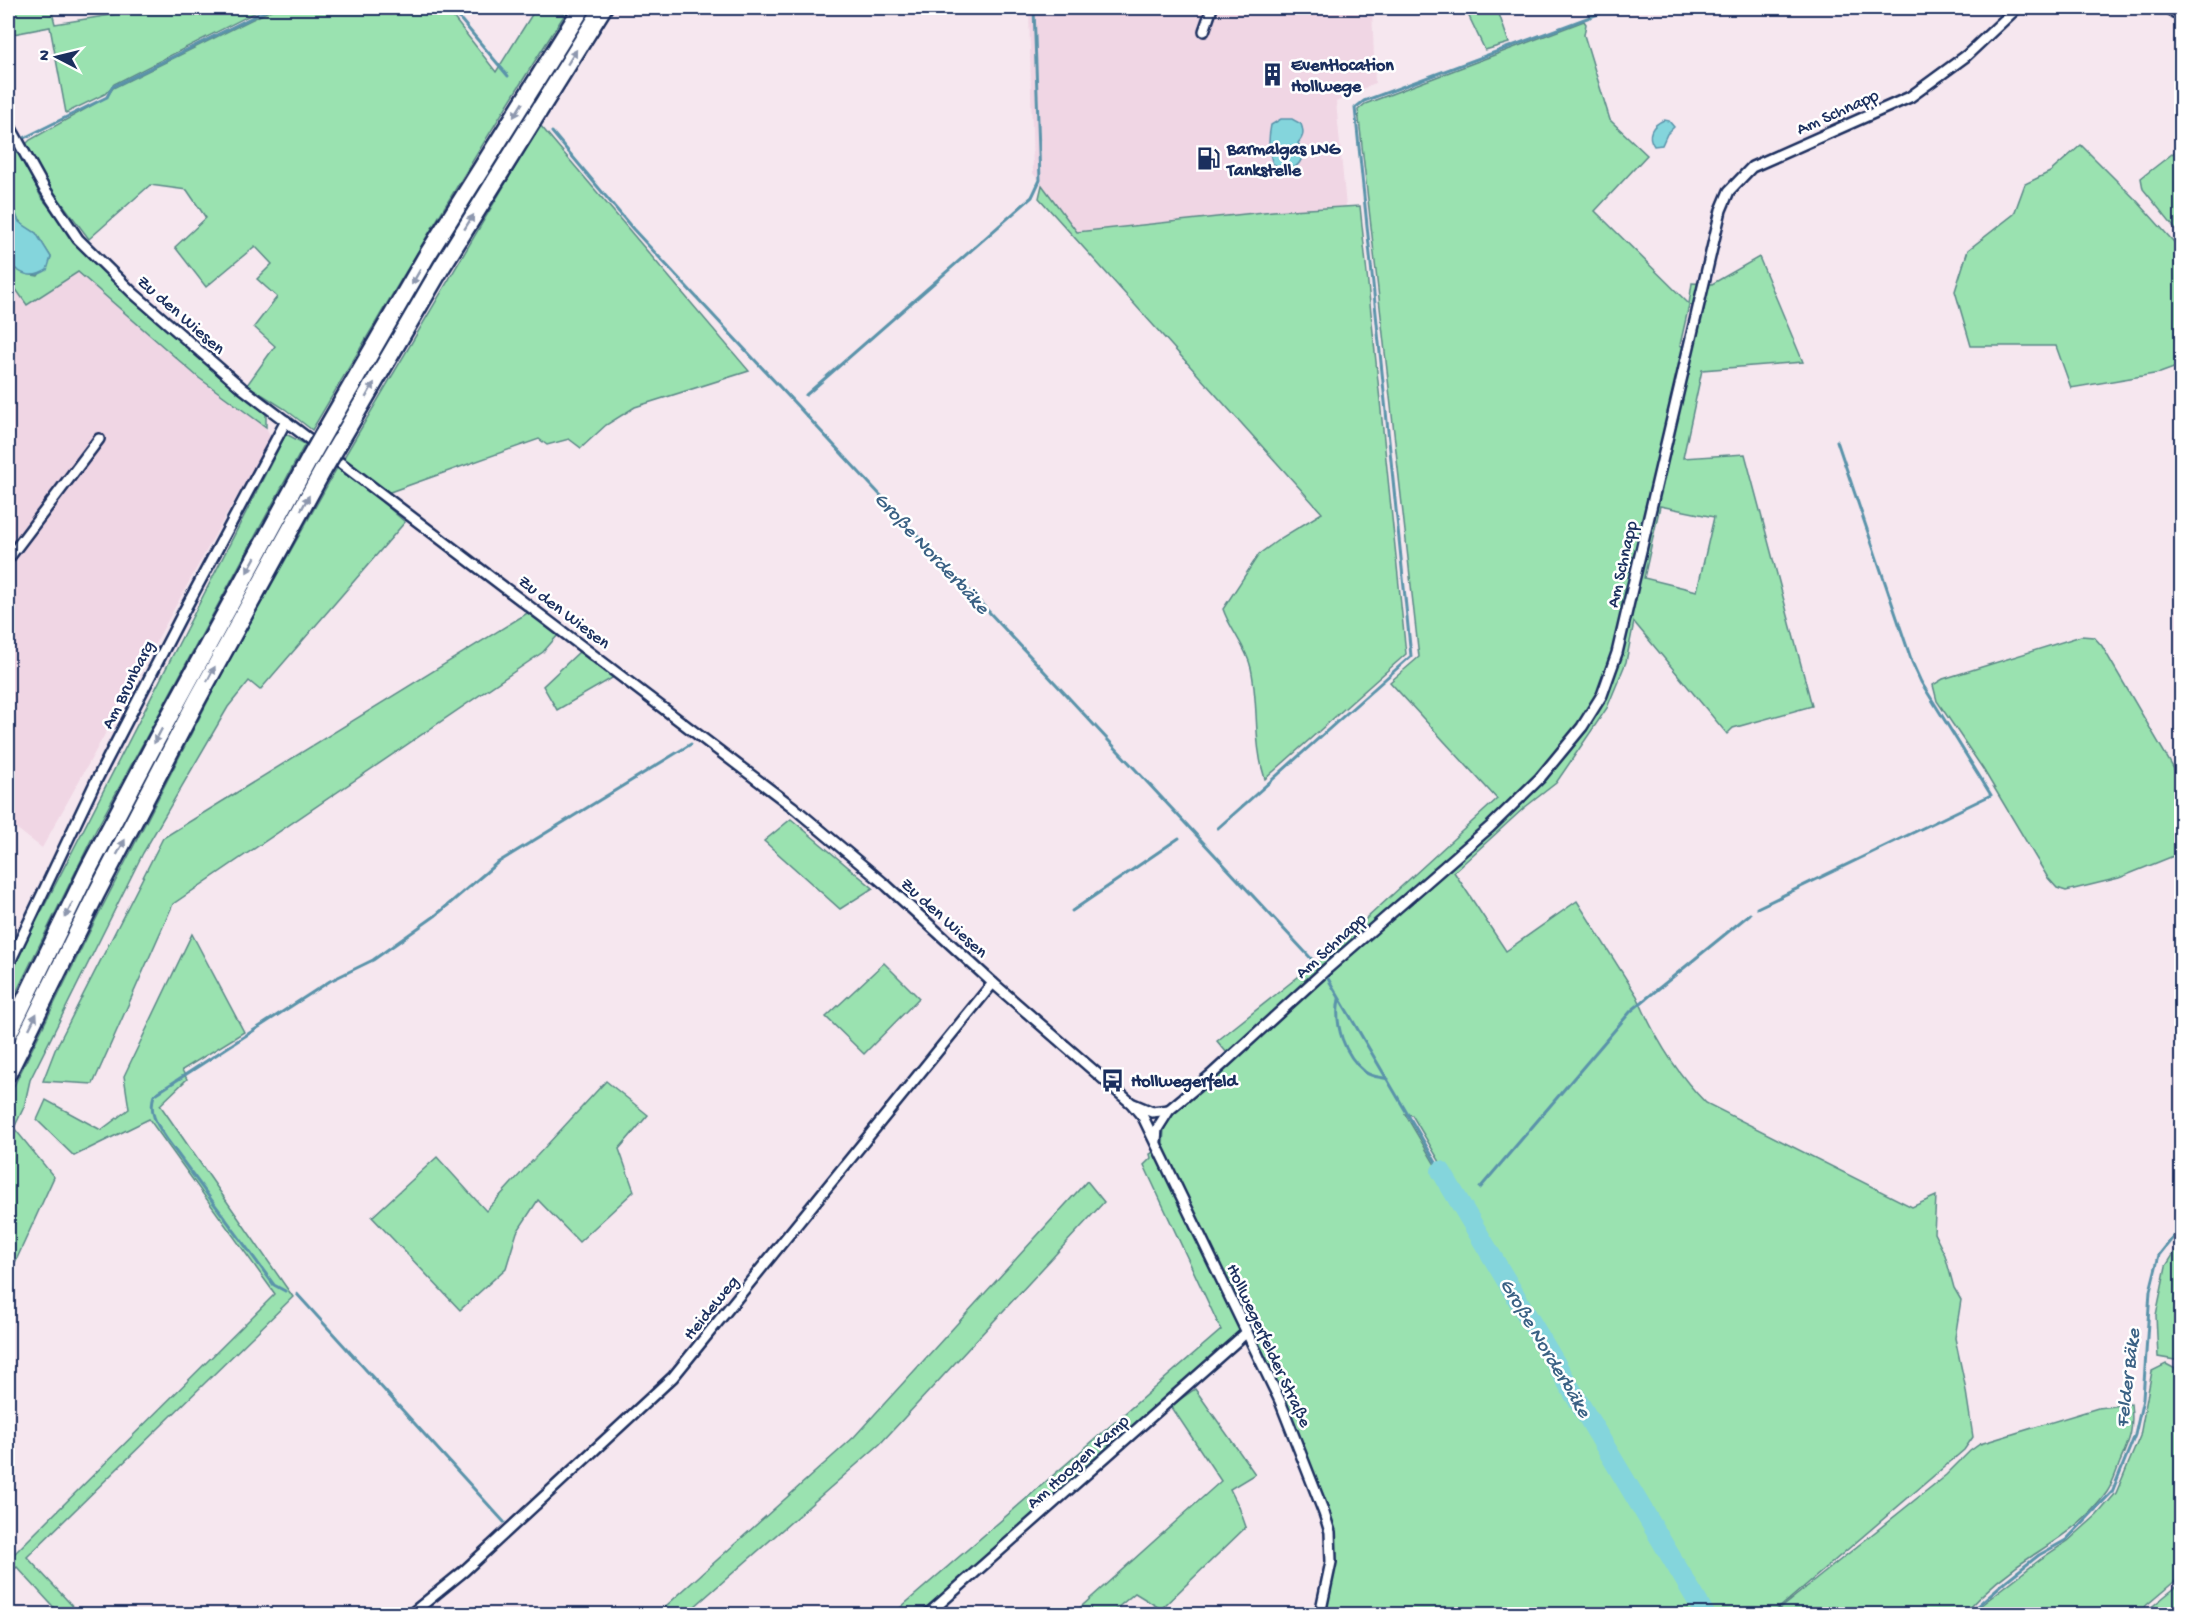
<svg xmlns="http://www.w3.org/2000/svg" width="2189" height="1622" viewBox="0 0 2189 1622" font-family="'Gochi Hand',sans-serif">
<rect width="100%" height="100%" fill="#f6e7ef"/>
<filter id="ink" filterUnits="userSpaceOnUse"><feTurbulence type="fractalNoise" baseFrequency=".0167" numOctaves="2"/><feDisplacementMap in="SourceGraphic" scale="12" xChannelSelector="R" yChannelSelector="G"/><feConvolveMatrix kernelMatrix="1 2 1 2 8 2 1 2 1" color-interpolation-filters="sRGB"/></filter>
<g filter="url(#ink)">
<!-- built -->
<g fill="#f0d6e4">
<path d="M 1029,8 L 1372,8 L 1375,83 L 1336,102 L 1346,207 L 1273,211 L 1077,232 L 1033,173 Z"/>
<path d="M 78,272 L 199,378 L 266,427 L 271,439 L 221,524 L 42,848 L 8,822 L 8,277 L 27,305 Z"/>
</g>
<!-- green -->
<g fill="#9ae2b0" stroke="#5a8887" stroke-width="1.5" fill-rule="evenodd">
<path d="M 8,8 L 51,8 L 55,24 L 123,13 L 124,8 L 264,8 L 114,84 L 105,94 L 66,113 L 50,27 L 8,35 Z"/>
<path d="M 275,8 L 446,8 L 496,72 L 536,8 L 569,8 C 479,146 396,288 312,430 L 285,409 L 247,385 L 275,346 L 254,327 L 277,297 L 257,279 L 272,264 L 255,246 L 206,287 L 175,247 L 206,218 L 187,190 L 150,185 L 89,239 L 53,191 L 25,145 L 30,140 L 107,97 L 113,88 Z"/>
<path d="M 1465,8 L 1497,8 L 1509,43 L 1485,50 Z"/>
<path d="M 1584,21 L 1586,24 L 1584,35 L 1610,120 L 1647,155 L 1595,211 L 1689,304 L 1692,283 L 1712,284 L 1759,257 L 1803,362 L 1702,370 L 1683,458 L 1745,454 L 1812,706 L 1733,728 L 1727,734 L 1634,622 L 1626,662 L 1607,708 L 1556,783 L 1524,808 L 1454,872 L 1506,951 L 1577,901 L 1637,996 C 1653,1034 1677,1074 1706,1103 L 1912,1207 L 1936,1196 L 1934,1233 L 1945,1255 L 1954,1288 L 1961,1300 L 1955,1338 L 1965,1385 L 1973,1437 L 1964,1450 L 1772,1614 L 1709,1614 L 1412,1115 L 1405,1114 L 1701,1614 L 1323,1614 L 1332,1528 L 1284,1401 L 1242,1331 L 923,1614 L 893,1614 L 1221,1330 L 1144,1165 L 1151,1158 L 1150,1154 L 1163,1146 L 1164,1129 L 1170,1118 L 1232,1062 L 1227,1053 L 1217,1041 L 1332,950 L 1497,799 L 1390,682 L 1419,657 L 1358,110 L 1365,104 ZM 1689,305 L 1704,308 L 1693,352 L 1680,345 ZM 1660,506 L 1714,517 L 1697,591 L 1644,578 Z"/>
<path d="M 540,125 L 749,371 L 635,407 L 606,425 L 581,448 L 569,439 L 547,445 L 539,439 L 390,492 L 382,502 L 405,522 L 260,690 L 249,681 L 228,707 L 143,853 L 30,1080 L 24,1107 L 14,1128 L 54,1177 L 8,1278 L 8,1098 L 93,925 L 226,666 L 337,468 L 362,485 L 369,479 L 367,476 L 343,459 Z"/>
<path d="M 16,144 L 41,197 L 93,262 L 213,370 L 266,414 L 266,427 L 199,378 L 78,272 L 27,305 L 8,278 L 8,263 C 17,271 25,275 38,276 L 51,257 L 36,233 L 25,227 L 15,216 L 8,193 L 8,149 Z"/>
<path d="M 2081,145 L 2138,202 L 2181,250 L 2182,365 L 2160,373 L 2071,388 L 2056,346 L 1971,346 L 1955,291 L 1968,250 L 2014,214 L 2025,184 L 2050,172 Z"/>
<path d="M 2181,147 L 2181,236 L 2143,189 L 2141,178 Z"/>
<path d="M 1042,185 L 1077,232 L 1273,211 L 1360,206 L 1406,654 L 1265,779 C 1253,742 1259,705 1251,668 C 1246,646 1230,630 1223,609 L 1259,554 L 1281,538 L 1322,513 L 1039,198 Z"/>
<path d="M 286,434 L 305,444 L 96,830 L 8,1009 L 8,977 Z"/>
<path d="M 529,612 L 558,635 L 543,652 L 173,904 L 93,1084 L 43,1081 L 55,1050 L 163,838 Z"/>
<path d="M 2081,636 L 2094,637 L 2102,646 L 2181,781 L 2181,853 L 2119,878 L 2066,891 L 2057,888 L 2048,878 L 1983,769 L 1937,701 L 1933,685 L 1943,679 Z"/>
<path d="M 579,652 L 614,677 L 557,710 L 543,686 Z"/>
<path d="M 791,819 L 873,888 L 840,909 L 764,841 Z"/>
<path d="M 192,934 L 244,1032 L 182,1070 L 187,1079 L 160,1105 L 293,1297 L 27,1557 L 80,1614 L 60,1614 L 17,1567 L 8,1575 L 8,1560 L 275,1294 L 149,1119 L 74,1156 L 37,1120 L 46,1100 L 101,1130 L 129,1109 L 124,1076 Z"/>
<path d="M 884,963 L 919,998 L 864,1054 L 826,1017 Z"/>
<path d="M 606,1081 L 648,1115 L 619,1149 L 634,1191 L 579,1242 L 538,1200 L 517,1232 L 506,1268 L 460,1310 L 372,1217 L 437,1157 L 486,1211 Z"/>
<path d="M 1087,1181 L 1104,1202 L 880,1444 L 686,1614 L 657,1614 L 854,1437 Z"/>
<path d="M 2181,1242 L 2181,1361 L 2158,1357 L 2156,1315 L 2166,1266 Z"/>
<path d="M 2166,1364 L 2181,1372 L 2181,1576 L 2136,1614 L 1972,1614 L 1980,1606 L 2042,1558 L 2068,1541 L 2097,1515 L 2116,1493 L 2140,1436 L 2152,1371 Z"/>
<path d="M 1195,1389 L 1255,1474 L 1230,1489 L 1239,1507 L 1246,1527 L 1161,1609 L 1135,1593 L 1110,1614 L 1073,1614 L 1221,1481 L 1171,1406 Z"/>
<path d="M 2131,1404 C 2134,1430 2130,1439 2120,1462 C 2116,1472 2113,1483 2107,1492 C 2089,1518 2064,1535 2038,1552 C 2011,1569 1984,1591 1963,1614 L 1773,1614 L 1946,1475 L 1970,1451 L 1980,1444 L 2098,1408 Z"/>
<path d="M 2181,1583 L 2181,1614 L 2143,1614 Z"/>
</g>
<!-- water -->
<g fill="#84d5dc" stroke="#5a93aa" stroke-width="1.5">
<path d="M 1281,119 L 1292,119 L 1301,124 C 1304,132 1304,136 1298,143 C 1307,155 1301,167 1287,170 L 1273,164 C 1268,150 1268,140 1271,125 Z"/>
<path d="M 1664,120 L 1669,121 L 1674,127 L 1667,134 L 1662,145 L 1654,146 C 1646,135 1652,125 1664,120 Z"/>
<path d="M 8,193 L 19,222 L 36,233 L 51,257 L 47,270 C 31,280 21,274 8,263 Z"/>
</g>
<g fill="none" stroke-linecap="round" stroke-linejoin="round">
<!-- stream -->
<g stroke="#5a93aa" stroke-width="3">
<path d="M 451,8 L 508,76"/>
<path d="M 552,132 L 633,229 L 1319,967"/>
<path d="M 24,138 L 107,97 L 112,87 L 271,8"/>
<path d="M 806,395 L 1032,197 L 1040,180 L 1034,8"/>
<path d="M 1218,828 L 1411,656 L 1355,108 L 1364,101 L 1614,8"/>
<path d="M 1757,908 L 1991,795 L 1921,682 L 1912,662 L 1837,441"/>
<path d="M 1072,911 L 1179,838"/>
<path d="M 1327,977 L 1441,1171"/>
<path d="M 1339,999 C 1334,1025 1344,1055 1365,1072 C 1371,1077 1381,1077 1388,1079"/>
<path d="M 1480,1188 L 1631,1011 L 1750,914"/>
<path d="M 285,1291 L 274,1285 L 168,1141 C 158,1126 148,1114 154,1095 L 330,981 L 373,960 L 435,916 L 497,863 L 691,744"/>
<path d="M 297,1294 L 504,1522"/>
<path d="M 1968,1614 L 2007,1580 L 2039,1555 L 2066,1540 L 2112,1492 L 2135,1435 L 2143,1399 L 2150,1291 L 2159,1255 L 2182,1226"/>
</g>
<!-- river -->
<path stroke="#84d5dc" stroke-width="20" d="M 1441,1171 L 1705,1614"/>
<defs>
<g id="street">
<path d="M 2168,8 L 2182,17"/>
<path d="M 1204,31 L 1212,8"/>
<path d="M 8,123 L 44,188 L 78,239 L 132,292 L 242,388 L 793,807 L 887,886 L 993,983 L 1131,1103 L 1143,1117 L 1156,1144 L 1280,1401 L 1324,1513 L 1330,1532 L 1331,1562 L 1320,1614"/>
<path d="M 8,559 L 99,439"/>
<path d="M 8,966 L 95,783 L 184,611 L 286,421"/>
<path d="M 1133,1104 L 1152,1112 L 1169,1110"/>
<path d="M 1156,1141 L 1157,1129 L 1169,1110 L 1211,1075 L 1328,968 L 1490,827 L 1540,778 L 1582,727 L 1602,695 L 1617,653 L 1721,210 L 1729,191 L 1752,167 L 1910,97 L 1966,56 L 2017,8"/>
<path d="M 411,1614 L 464,1571 L 673,1377 L 993,983"/>
<path d="M 928,1614 L 1247,1332"/>
</g>
<g id="highway">
<path d="M 327,428 L 426,257 L 582,8"/>
<path d="M 340,441 L 441,268 L 603,8"/>
<path d="M 8,1035 L 88,870 L 157,739 L 310,458"/>
<path d="M 8,1073 L 96,894 L 197,700 L 323,470"/>
</g>
</defs>
<!-- street casing -->
<use href="#street" stroke="#1b2f5e" stroke-width="14"/>
<!-- highway casing -->
<use href="#highway" stroke="#1b2f5e" stroke-width="21"/>
<!-- street -->
<use href="#street" stroke="#fff" stroke-width="9"/>
<!-- highway -->
<use href="#highway" stroke="#fff" stroke-width="16"/>
<defs>
<g id="highway-bridge">
<path d="M 310,458 L 327,428"/>
<path d="M 323,470 L 340,441"/>
</g>
</defs>
<!-- highway-bridge casing -->
<use href="#highway-bridge" stroke="#1b2f5e" stroke-width="21" stroke-linecap="butt"/>
<!-- highway-bridge -->
<use href="#highway-bridge" stroke="#fff" stroke-width="16"/>
</g>
<!-- one-way arrows -->
<defs><path id="oneway-solid" d="M-6-.8H1V-3.2L6.5 0L1 3.2V.8H-6Z" transform="scale(1.5)"/></defs>
<g fill="#8d97ae">
<use href="#oneway-solid" transform="translate(572 57) rotate(-58)"/>
<use href="#oneway-solid" transform="translate(518 110) rotate(122)"/>
<use href="#oneway-solid" transform="translate(469 222) rotate(-58)"/>
<use href="#oneway-solid" transform="translate(416 277) rotate(120)"/>
<use href="#oneway-solid" transform="translate(370 390) rotate(-60)"/>
<use href="#oneway-solid" transform="translate(305 503) rotate(-61)"/>
<use href="#oneway-solid" transform="translate(251 565) rotate(119)"/>
<use href="#oneway-solid" transform="translate(211 674) rotate(-62)"/>
<use href="#oneway-solid" transform="translate(158 736) rotate(118)"/>
<use href="#oneway-solid" transform="translate(121 847) rotate(-62)"/>
<use href="#oneway-solid" transform="translate(69 910) rotate(116)"/>
<use href="#oneway-solid" transform="translate(33 1021) rotate(-64)"/>
</g>
</g>
<!-- icons -->
<defs>
<symbol id="building-bare" viewBox="-9 -9 18 18"><path d="M-4-6H4V6H1V3H-1V6H-4ZM-2.5-4.3h1.7v1.8h-1.7ZM.8-4.3h1.7v1.8H.8ZM-2.5-1h1.7V.8h-1.7ZM.8-1h1.7V.8H.8Z" fill="#1b2f5e" stroke="#fff" stroke-width="2.5" paint-order="stroke"/></symbol>
<symbol id="fuel-bare" viewBox="-9 -9 18 18"><path d="M-5.5-6h7V0h2V4h1.3V-2.5L3-4.5l.8-.8L6-3V5H2.5V1h-1V6h-7ZM-4.2-4.7v3.2H.2V-4.7Z" fill="#1b2f5e" stroke="#fff" stroke-width="2.5" paint-order="stroke"/></symbol>
<symbol id="bus-bare" viewBox="-9 -9 18 18"><path d="M-5-6H5V4H4V6H2V4H-2V6H-4V4H-5ZM-3.5-4V0h7V-4ZM-3.5 1.2v1.5H-2V1.2ZM2 1.2v1.5H3.5V1.2Z" fill="#1b2f5e" stroke="#fff" stroke-width="2.5" paint-order="stroke"/></symbol>
</defs>
<g fill-rule="evenodd">
<use href="#building-bare" x="1256" y="58" width="33" height="33"/>
<use href="#fuel-bare" x="1192" y="142" width="33" height="33"/>
<use href="#bus-bare" x="1096" y="1064" width="33" height="33"/>
</g>
<g text-anchor="middle" stroke-width="5" stroke-linejoin="round" paint-order="stroke">
<!-- poi labels -->
<g font-size="18" font-weight="bold" fill="#1b2f5e" stroke="#fff" text-anchor="start">
<text x="1291" y="70">Eventlocation<tspan x="1291" dy="21">Hollwege</tspan></text>
<text x="1227" y="154">Barmalgas LNG<tspan x="1227" dy="21">Tankstelle</tspan></text>
<text x="1131" y="1086">Hollwegerfeld</text>
</g>
<!-- street labels -->
<g font-size="18" fill="#1b2f5e" stroke="#fff">
<text transform="translate(1837 111) rotate(-24)" y="6">Am Schnapp</text>
<text transform="translate(182 314) rotate(41)" y="6">Zu den Wiesen</text>
<text transform="translate(1621 564) rotate(-77)" y="6">Am Schnapp</text>
<text transform="translate(565 611) rotate(37)" y="6">Zu den Wiesen</text>
<text transform="translate(127 684) rotate(-63)" y="6">Am Brunbarg</text>
<text transform="translate(945 917) rotate(42)" y="6">Zu den Wiesen</text>
<text transform="translate(1330 945) rotate(-42)" y="6">Am Schnapp</text>
<text transform="translate(710 1307) rotate(-51)" y="6">Heideweg</text>
<text transform="translate(1270 1345) rotate(65)" y="6">Hollwegerfelder Straße</text>
<text transform="translate(1077 1461) rotate(-42)" y="6">Am Hoogen Kamp</text>
</g>
<!-- water labels -->
<g font-size="20" font-style="italic" fill="#3a6184" stroke="#fff">
<text transform="translate(933 552) rotate(47)" y="7">Große Norderbäke</text>
<text transform="translate(1547 1347) rotate(59)" y="7">Große Norderbäke</text>
<text transform="translate(2126 1378) rotate(-83)" y="7">Felder Bäke</text>
</g>
</g>
<!-- margin -->
<rect width="2189" height="1622" fill="none" stroke="#fff" stroke-width="30"/>
<rect x="15" y="15" width="2159" height="1592" fill="none" stroke="#1b2f5e" stroke-width="2" filter="url(#ink)"/>
<!-- north arrow -->
<g transform="translate(57 57) rotate(277)" stroke="#ffffff" stroke-width="4.5" paint-order="stroke">
<path d="M0-4.5L10 22L0 15L-10 22Z" fill="#1b2f5e"/>
<text y="-9" font-size="16" font-weight="bold" text-anchor="middle" fill="#1b2f5e">N</text>
</g>
</svg>
